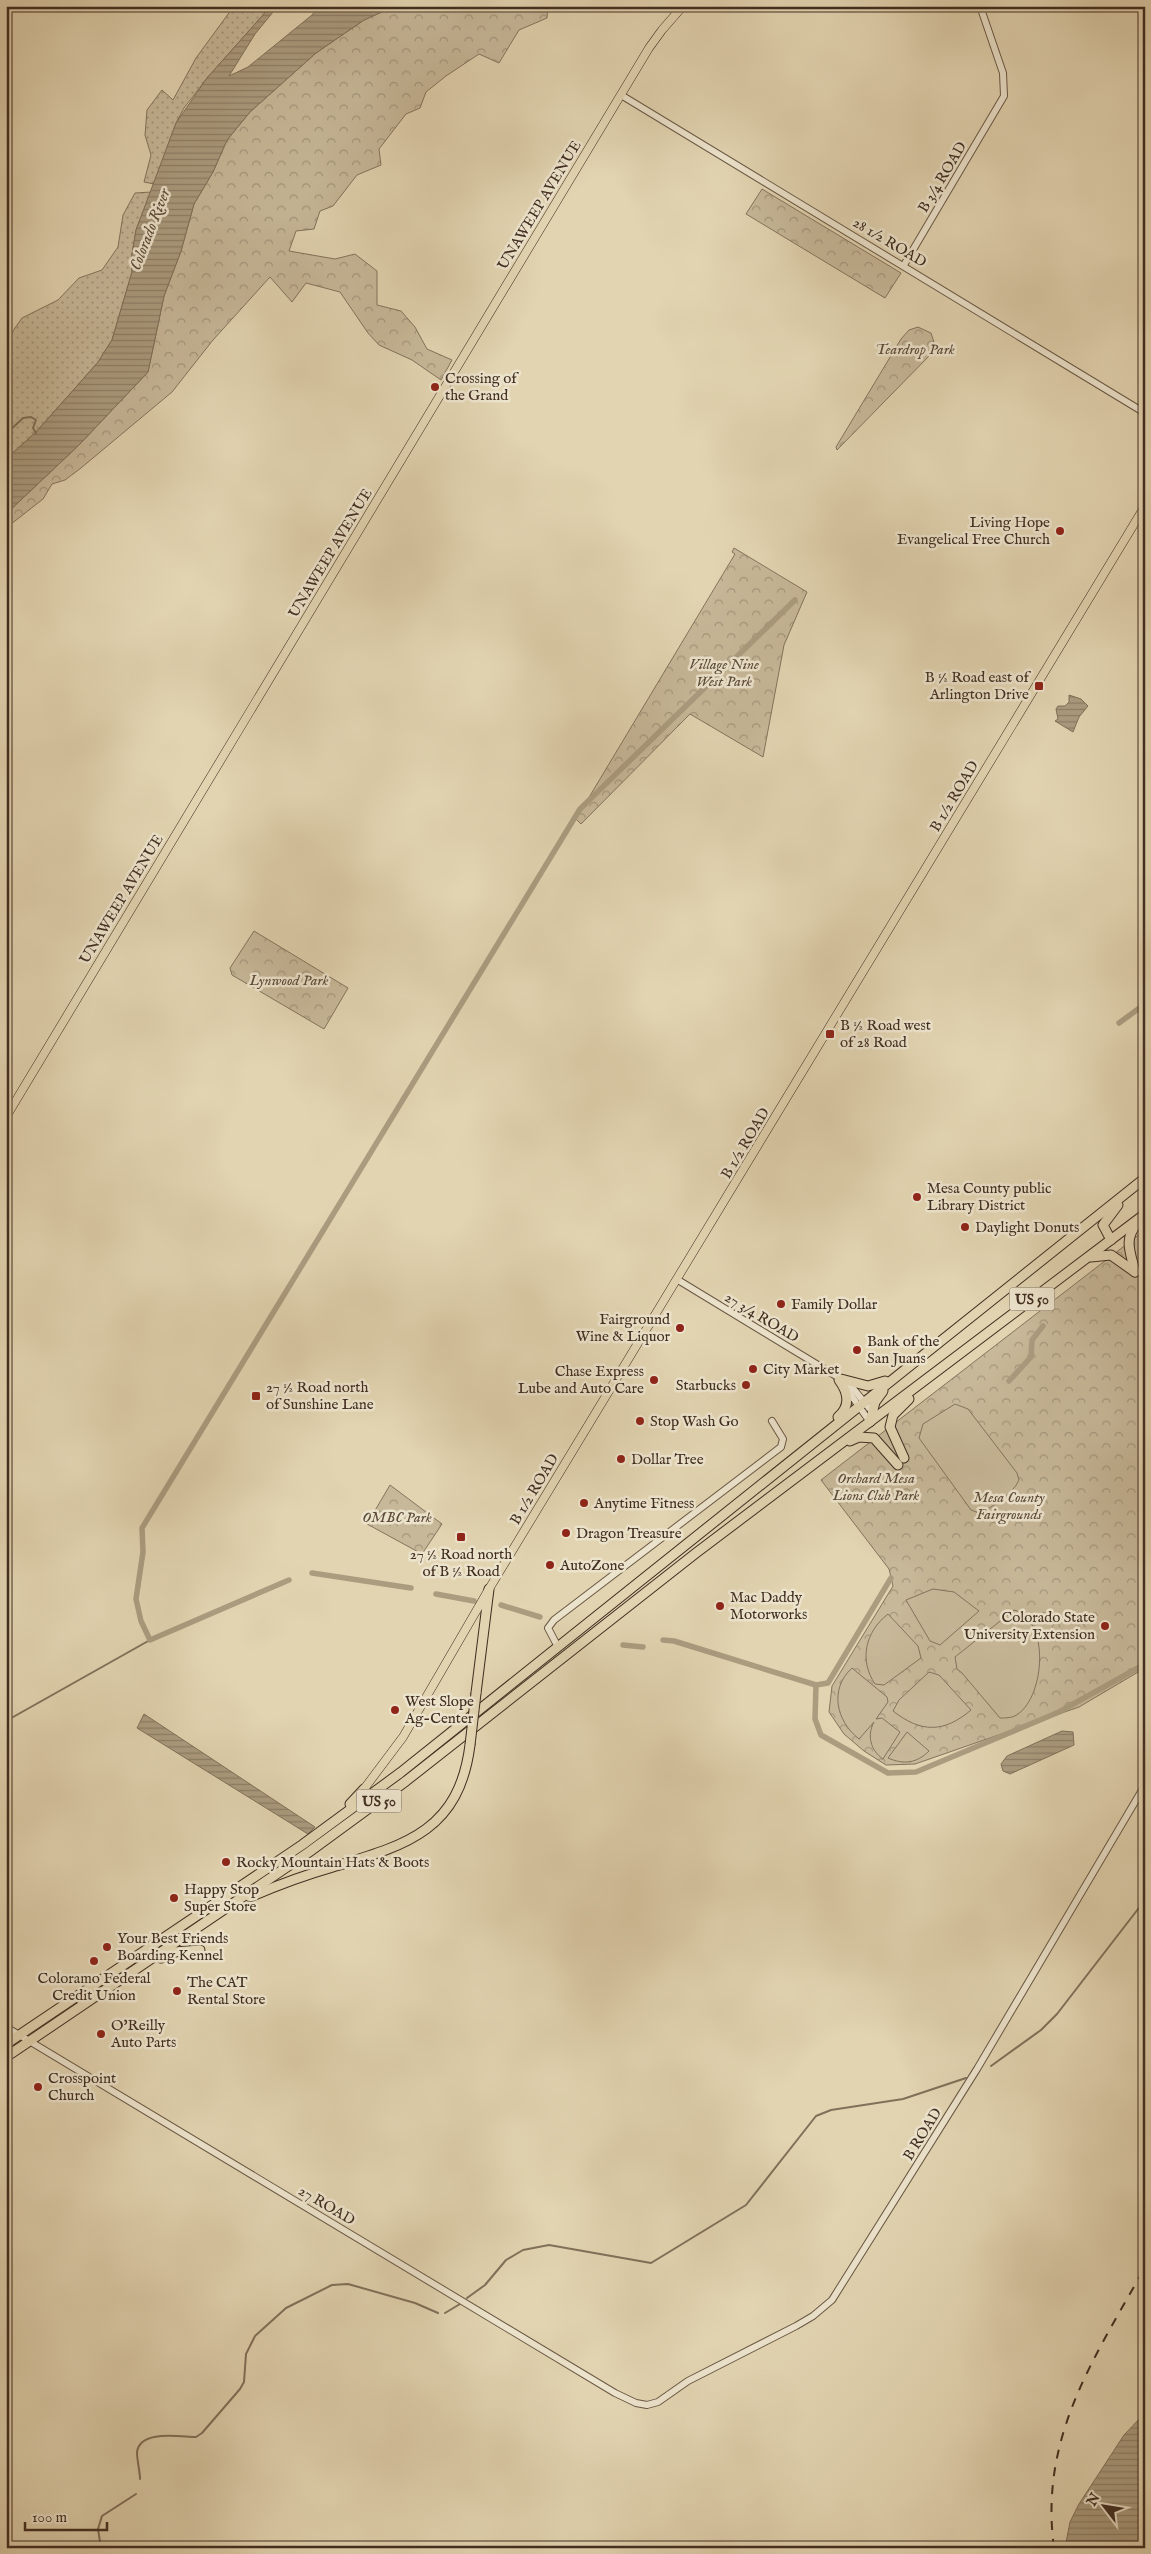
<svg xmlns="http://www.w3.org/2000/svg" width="1151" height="2554" viewBox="0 0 1151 2554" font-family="'IM FELL English',serif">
<defs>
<pattern id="grass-dots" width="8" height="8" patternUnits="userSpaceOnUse" patternTransform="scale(1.25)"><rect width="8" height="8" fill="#c7b899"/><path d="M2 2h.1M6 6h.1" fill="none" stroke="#a3967c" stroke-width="1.8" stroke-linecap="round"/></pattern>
<pattern id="forest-crowns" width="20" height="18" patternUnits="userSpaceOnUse" patternTransform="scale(1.25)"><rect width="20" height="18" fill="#c7b899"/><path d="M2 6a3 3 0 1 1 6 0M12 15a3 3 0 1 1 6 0" fill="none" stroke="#a3967c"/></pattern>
<pattern id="water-rules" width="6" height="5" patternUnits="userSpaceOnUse" patternTransform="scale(1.25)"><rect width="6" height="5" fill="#ab9c80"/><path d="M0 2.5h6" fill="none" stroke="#8d8068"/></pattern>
</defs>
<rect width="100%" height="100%" fill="#e2d4b1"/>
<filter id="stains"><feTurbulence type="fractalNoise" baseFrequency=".004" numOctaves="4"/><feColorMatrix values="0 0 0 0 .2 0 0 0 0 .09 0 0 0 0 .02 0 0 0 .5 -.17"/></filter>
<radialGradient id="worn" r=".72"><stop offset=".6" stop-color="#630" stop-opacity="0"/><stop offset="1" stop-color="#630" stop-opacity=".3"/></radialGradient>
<!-- grass -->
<g fill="url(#grass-dots)" stroke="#84735d">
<path d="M 234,6 L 271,6 L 207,78 L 184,108 L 176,123 L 154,184 L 144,182 L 151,155 L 145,135 L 147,110 L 162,90 L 173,100 L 196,58 Z"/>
<path d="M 151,192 L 136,230 L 131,260 L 132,272 L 112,340 L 98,362 L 69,395 L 36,432 L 6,459 L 6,341 L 22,318 L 58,300 L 79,278 L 102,270 L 118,247 L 123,215 L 135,193 Z"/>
</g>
<!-- forest -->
<g fill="url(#forest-crowns)" stroke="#84735d">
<path d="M 395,6 L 548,6 L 547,18 L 519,30 L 499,63 L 479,54 L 446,76 L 426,92 L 420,108 L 406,114 L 379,149 L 381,165 L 357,175 L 333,206 L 320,211 L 314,229 L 296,231 L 289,251 L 335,259 L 355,254 L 377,271 L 377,305 L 401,311 L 415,327 L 427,349 L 452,360 L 441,380 L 412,360 L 379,345 L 368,333 L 340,292 L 306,283 L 292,302 L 270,277 L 213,340 L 172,392 L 81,468 L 65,480 L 52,484 L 43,499 L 6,528 L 6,514 L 79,445 L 148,372 L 164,296 L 181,251 L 194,204 L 213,172 L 227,140 L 250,112 L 316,53 L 364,20 Z"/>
<path d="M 762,189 L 901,273 L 885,298 L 746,214 Z"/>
<path d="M 918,327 L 931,333 L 935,345 L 932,353 L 837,450 L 836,447 L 901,339 L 909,330 Z"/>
<path d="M 734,548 L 807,592 L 784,645 L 763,757 L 690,714 L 581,824 L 576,819 L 735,554 L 732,552 Z"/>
<path d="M 254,931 L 348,988 L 324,1029 L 232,975 L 230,968 Z"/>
<path d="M 1145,1230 L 1145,1668 L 1079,1707 L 915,1764 L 886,1765 L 864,1751 L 844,1734 L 829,1712 L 832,1686 L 893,1586 L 889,1569 L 821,1480 Z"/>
<path d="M 390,1485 L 442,1524 L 422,1554 L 367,1524 Z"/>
</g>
<!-- pitch -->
<g fill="#c7b899" stroke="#84735d">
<path d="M 955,1404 L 968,1409 L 1017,1473 L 1019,1480 C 1013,1494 992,1508 979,1513 L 971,1510 L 919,1438 L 923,1424 Z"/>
<path d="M 933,1589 L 954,1592 L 979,1611 L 940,1645 L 930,1641 L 906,1600 Z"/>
<path d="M 1014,1610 C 1050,1620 1045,1695 1018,1714 C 1013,1718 1006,1718 1000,1718 L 962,1673 L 957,1669 L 955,1657 Z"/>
<path d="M 888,1614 L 918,1646 L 921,1658 L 884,1685 L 875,1684 C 859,1660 865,1632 888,1614 Z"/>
<path d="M 852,1668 L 887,1697 L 888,1702 L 876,1719 L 882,1718 L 900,1732 L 883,1759 C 870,1750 867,1735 874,1722 L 859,1739 C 836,1721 829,1689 852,1668 Z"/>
<path d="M 929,1672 L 939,1675 L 971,1710 C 944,1733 921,1733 893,1711 L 899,1700 Z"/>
<path d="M 907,1732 L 929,1751 C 917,1763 904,1765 888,1758 Z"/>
</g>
<!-- water -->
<g fill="url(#water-rules)" stroke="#81705a">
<path d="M 271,6 L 278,6 L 255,34 L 229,76 L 248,67 L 312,15 L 319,6 L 395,6 L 364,20 L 316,53 L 250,112 L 227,140 L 213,172 L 194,204 L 181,251 L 164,296 L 148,372 L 79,445 L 6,514 L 6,459 L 36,432 L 69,395 L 98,362 L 112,340 L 132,272 L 131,260 L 136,230 L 176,123 L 207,78 Z"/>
<path d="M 1069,695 L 1081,699 L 1088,706 L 1079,717 L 1073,732 L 1055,721 L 1058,719 L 1056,709 L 1058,706 L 1065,706 L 1069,702 Z"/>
<path d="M 144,1714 L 315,1827 L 308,1834 L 137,1728 Z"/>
<path d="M 1062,1731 L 1073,1732 L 1074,1745 L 1010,1774 L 1003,1771 L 1001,1764 L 1007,1756 Z"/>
<path d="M 1145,2413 L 1145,2530 L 1136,2548 L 1065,2548 L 1070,2522 L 1079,2504 L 1124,2435 Z"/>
</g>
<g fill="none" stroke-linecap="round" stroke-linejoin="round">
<!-- stream -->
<g stroke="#81705a" stroke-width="2">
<path d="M 6,434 L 23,418 L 31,417 L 36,420 L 33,428 L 36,433"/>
<path d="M 6,1721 L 150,1640"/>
<path d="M 991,2066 L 1041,2030 L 1057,2014 L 1145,1900"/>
<path d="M 467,2298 L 485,2285 L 506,2260 L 523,2250 L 549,2245 L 651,2263 L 746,2205 L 816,2116 L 831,2110 L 903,2099 L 966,2078"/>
<path d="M 445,2313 L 460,2304"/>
<path d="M 140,2479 C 140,2471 137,2461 137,2452 C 140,2429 181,2437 196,2437 L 202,2433 L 240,2389 L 244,2382 L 246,2354 L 255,2336 L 286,2308 L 332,2285 L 348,2284 L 415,2303 L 438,2313"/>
<path d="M 101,2548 L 98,2529 L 102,2516 L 136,2494"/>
</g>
<!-- canal -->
<g stroke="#ab9c80" stroke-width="5.5">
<path d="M 1119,1023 L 1145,1004"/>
<path d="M 1009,1381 L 1031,1357 L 1032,1340 L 1043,1326"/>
<path d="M 312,1573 L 411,1588"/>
<path d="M 289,1580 L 150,1640 L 141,1621 L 136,1599 L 143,1552 L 142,1528 L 580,809 L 795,600"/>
<path d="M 436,1594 L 474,1601"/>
<path d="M 501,1605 L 540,1617"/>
<path d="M 663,1640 L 674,1641 L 816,1685 L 828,1683 L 891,1578"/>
<path d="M 623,1645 L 643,1647"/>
<path d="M 816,1685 L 815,1719 L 821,1735 L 888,1773 L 916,1772 L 1059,1712 L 1145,1664"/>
</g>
<defs>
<g id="minor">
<path d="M 621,95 L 1145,413"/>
<path d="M 904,265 L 1004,96 L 1003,73 L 980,6"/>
<path d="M 678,1280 L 841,1379 L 851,1386 L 874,1414"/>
<path d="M 846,1388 L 870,1422"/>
<path d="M 558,1647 L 548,1628 L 554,1620 L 781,1447 L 783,1439 L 772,1421"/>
<path d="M 6,2027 L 615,2393 L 636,2403 L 647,2405 L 658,2402 L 688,2381 L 796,2326 L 813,2316 L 832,2300 L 977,2069 L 1145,1785"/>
</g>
<g id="major">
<path d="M 6,1117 L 649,48 L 662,30 L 683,6"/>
<path d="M 364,1789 L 403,1737 L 489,1589 L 1145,506"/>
</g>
<g id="highway">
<path d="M 1111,1240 L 1103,1225 L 1118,1205"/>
<path d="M 1091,1257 L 1111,1255 L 1135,1272"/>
<path d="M 1135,1272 C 1131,1253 1123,1240 1137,1224"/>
<path d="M 841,1379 L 868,1386 L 885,1381"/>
<path d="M 838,1417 C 851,1406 848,1392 839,1380"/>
<path d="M 870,1422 L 875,1402 L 883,1391"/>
<path d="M 850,1441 L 859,1437 L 874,1438 L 898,1465"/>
<path d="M 904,1458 L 890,1427 L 893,1415 L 909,1399"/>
<path d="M 476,1693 L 489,1589"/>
<path d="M 350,1804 L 364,1789"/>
<path d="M 250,1897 C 278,1885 305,1875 333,1867 C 406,1845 459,1831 470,1745"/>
<path d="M 161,1958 L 174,1952 L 200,1950"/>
<path d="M 6,2044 L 302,1845 L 400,1773 L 1145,1178"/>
<path d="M 6,2057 L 309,1852 L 406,1781 L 696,1553 L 1145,1214"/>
</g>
</defs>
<!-- minor casing -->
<use href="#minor" stroke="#695845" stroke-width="8"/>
<!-- major casing -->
<use href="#major" stroke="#412e21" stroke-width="9"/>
<!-- highway casing -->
<use href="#highway" stroke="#412e21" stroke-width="11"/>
<!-- minor -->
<use href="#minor" stroke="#ece3cc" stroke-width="6"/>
<!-- major -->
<use href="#major" stroke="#e2d4b1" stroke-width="8"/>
<!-- highway -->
<use href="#highway" stroke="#e2d4b1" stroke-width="9"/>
<!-- rail -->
<path stroke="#412e21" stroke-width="2" stroke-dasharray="9 9" stroke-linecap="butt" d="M 1054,2548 C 1039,2437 1094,2359 1145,2267"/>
<defs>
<path id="highway-bridge" d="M 470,1745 L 476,1693"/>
</defs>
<!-- highway-bridge casing -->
<use href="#highway-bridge" stroke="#412e21" stroke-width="11" stroke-linecap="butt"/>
<!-- highway-bridge -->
<use href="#highway-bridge" stroke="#e2d4b1" stroke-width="9"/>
</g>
<!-- markers -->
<g fill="#8f2418" stroke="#ece3cc" stroke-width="2">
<circle cx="435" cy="387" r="5"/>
<circle cx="1060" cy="531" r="5"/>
<rect x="1034" y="681" width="10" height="10" rx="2.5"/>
<rect x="825" y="1029" width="10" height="10" rx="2.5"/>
<circle cx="917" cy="1197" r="5"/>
<circle cx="965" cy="1227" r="5"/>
<circle cx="781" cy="1304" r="5"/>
<circle cx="680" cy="1328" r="5"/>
<circle cx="857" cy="1350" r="5"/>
<circle cx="753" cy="1369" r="5"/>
<circle cx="654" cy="1380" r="5"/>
<circle cx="746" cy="1385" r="5"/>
<rect x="251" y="1391" width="10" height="10" rx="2.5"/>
<circle cx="640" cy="1421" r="5"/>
<circle cx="621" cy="1459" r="5"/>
<circle cx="584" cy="1503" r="5"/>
<circle cx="566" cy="1533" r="5"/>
<rect x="456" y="1532" width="10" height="10" rx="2.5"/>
<circle cx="550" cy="1565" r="5"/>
<circle cx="720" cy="1606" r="5"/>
<circle cx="1105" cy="1626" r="5"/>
<circle cx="395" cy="1710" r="5"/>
<circle cx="226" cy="1862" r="5"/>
<circle cx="174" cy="1898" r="5"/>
<circle cx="107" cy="1947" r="5"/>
<circle cx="94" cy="1961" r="5"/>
<circle cx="177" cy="1991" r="5"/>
<circle cx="101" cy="2034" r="5"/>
<circle cx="38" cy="2087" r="5"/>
</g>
<g text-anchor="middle" stroke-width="5" stroke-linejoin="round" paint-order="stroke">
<!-- shield labels -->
<g fill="#ece3cc" stroke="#746454" stroke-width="1">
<rect x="1009.5" y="1287.5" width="45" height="23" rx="4"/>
<rect x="356.5" y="1789.5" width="45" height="23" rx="4"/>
</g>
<g font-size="14" font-weight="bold" fill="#412e21">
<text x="1032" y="1304">US 50</text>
<text x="379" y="1806">US 50</text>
</g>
<!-- street labels -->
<g font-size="15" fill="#412e21" stroke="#ece3cc">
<text transform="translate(942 177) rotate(-59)" y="5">B 3/4 ROAD</text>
<text transform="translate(539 205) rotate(-59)" y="5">UNAWEEP AVENUE</text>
<text transform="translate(890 242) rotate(31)" y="5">28 1/2 ROAD</text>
<text transform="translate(330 553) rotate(-59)" y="5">UNAWEEP AVENUE</text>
<text transform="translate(954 796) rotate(-59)" y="5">B 1/2 ROAD</text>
<text transform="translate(121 899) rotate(-59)" y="5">UNAWEEP AVENUE</text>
<text transform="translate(745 1143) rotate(-59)" y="5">B 1/2 ROAD</text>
<text transform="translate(762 1317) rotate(31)" y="5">27 3/4 ROAD</text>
<text transform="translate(534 1489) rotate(-59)" y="5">B 1/2 ROAD</text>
<text transform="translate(922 2134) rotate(-58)" y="5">B ROAD</text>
<text transform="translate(327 2205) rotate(31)" y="5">27 ROAD</text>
</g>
<!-- park labels -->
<g font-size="15" font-style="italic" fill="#5c4a39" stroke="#ece3cc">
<text x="915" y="354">Teardrop Park</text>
<text x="724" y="669">Village Nine<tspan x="724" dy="17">West Park</tspan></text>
<text x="289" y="985">Lynwood Park</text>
<text x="876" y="1483">Orchard Mesa<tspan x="876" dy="17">Lions Club Park</tspan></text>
<text x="1009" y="1502">Mesa County<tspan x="1009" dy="17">Fairgrounds</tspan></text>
<text x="397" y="1522">OMBC Park</text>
</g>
<!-- poi labels -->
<g font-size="15" fill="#412e21" stroke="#ece3cc" text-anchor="start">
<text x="445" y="383">Crossing of<tspan x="445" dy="17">the Grand</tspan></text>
<text x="1050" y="527" text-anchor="end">Living Hope<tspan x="1050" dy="17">Evangelical Free Church</tspan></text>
<text x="1029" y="682" text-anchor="end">B ½ Road east of<tspan x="1029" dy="17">Arlington Drive</tspan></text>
<text x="840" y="1030">B ½ Road west<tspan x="840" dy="17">of 28 Road</tspan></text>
<text x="927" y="1193">Mesa County public<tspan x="927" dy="17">Library District</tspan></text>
<text x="975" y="1232">Daylight Donuts</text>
<text x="791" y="1309">Family Dollar</text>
<text x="670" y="1324" text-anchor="end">Fairground<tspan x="670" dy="17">Wine &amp; Liquor</tspan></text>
<text x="867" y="1346">Bank of the<tspan x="867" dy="17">San Juans</tspan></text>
<text x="763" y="1374">City Market</text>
<text x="644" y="1376" text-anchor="end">Chase Express<tspan x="644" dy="17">Lube and Auto Care</tspan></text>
<text x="736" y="1390" text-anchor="end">Starbucks</text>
<text x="266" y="1392">27 ½ Road north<tspan x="266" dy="17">of Sunshine Lane</tspan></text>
<text x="650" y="1426">Stop Wash Go</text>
<text x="631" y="1464">Dollar Tree</text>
<text x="594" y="1508">Anytime Fitness</text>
<text x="576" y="1538">Dragon Treasure</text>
<text x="461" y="1559" text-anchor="middle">27 ½ Road north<tspan x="461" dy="17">of B ½ Road</tspan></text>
<text x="560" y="1570">AutoZone</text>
<text x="730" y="1602">Mac Daddy<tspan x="730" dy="17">Motorworks</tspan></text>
<text x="1095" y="1622" text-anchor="end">Colorado State<tspan x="1095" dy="17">University Extension</tspan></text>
<text x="405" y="1706">West Slope<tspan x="405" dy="17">Ag-Center</tspan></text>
<text x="236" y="1867">Rocky Mountain Hats &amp; Boots</text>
<text x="184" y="1894">Happy Stop<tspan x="184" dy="17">Super Store</tspan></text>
<text x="117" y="1943">Your Best Friends<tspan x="117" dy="17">Boarding Kennel</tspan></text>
<text x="94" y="1983" text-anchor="middle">Coloramo Federal<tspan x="94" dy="17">Credit Union</tspan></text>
<text x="187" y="1987">The CAT<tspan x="187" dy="17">Rental Store</tspan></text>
<text x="111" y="2030">O'Reilly<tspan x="111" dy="17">Auto Parts</tspan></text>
<text x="48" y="2083">Crosspoint<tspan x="48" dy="17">Church</tspan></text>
</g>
<!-- water labels -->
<g font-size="16" font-style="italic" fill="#5c4a39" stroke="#ece3cc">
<text transform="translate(149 229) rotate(-69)" y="6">Colorado River</text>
</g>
</g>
<!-- margin -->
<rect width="1151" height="2554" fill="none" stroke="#e2d4b1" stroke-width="25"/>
<rect x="8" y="8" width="1136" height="2539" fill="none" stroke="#412e21" stroke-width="2.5"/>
<rect x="12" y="12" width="1126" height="2529" fill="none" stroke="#412e21"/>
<!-- north arrow -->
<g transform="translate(1104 2506) rotate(301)" stroke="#ece3cc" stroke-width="4" paint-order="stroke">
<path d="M0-4L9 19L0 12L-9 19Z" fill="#412e21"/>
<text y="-8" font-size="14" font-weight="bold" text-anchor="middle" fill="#412e21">N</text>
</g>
<!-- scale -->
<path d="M25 2522v8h82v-8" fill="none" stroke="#412e21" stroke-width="2.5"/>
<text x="32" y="2522" font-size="15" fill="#412e21" stroke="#ece3cc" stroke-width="4" paint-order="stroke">100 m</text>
<rect width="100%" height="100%" filter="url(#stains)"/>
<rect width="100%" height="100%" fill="url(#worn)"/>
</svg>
